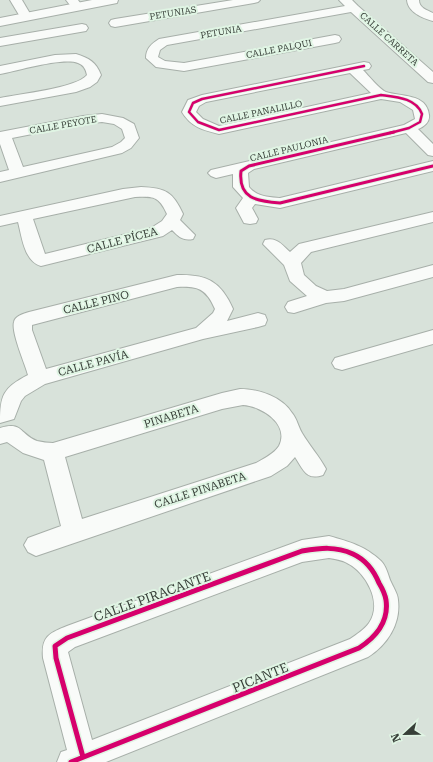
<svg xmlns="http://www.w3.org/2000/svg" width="433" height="762" viewBox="0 0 433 762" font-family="'Roboto Serif',serif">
<rect width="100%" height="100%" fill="#d8e2da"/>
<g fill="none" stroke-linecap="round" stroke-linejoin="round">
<defs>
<g id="minor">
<path d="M 10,0 L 22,0 L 32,17 L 30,20 L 22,20 Z"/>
<path d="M 66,0 L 78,0 L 83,7 L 81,9 L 73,9 Z"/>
<path d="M 233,0 L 260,0 L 258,2 L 254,3 L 115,27 L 111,26 L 109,23 L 111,20 L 115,19 Z"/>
<path d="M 339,0 L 352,0 L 358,6 L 433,72 L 433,83 L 428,82 L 351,12 L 167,45 L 160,50 L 158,57 L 165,61 L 184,63 L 335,35 L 339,36 L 341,39 L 339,42 L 335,43 L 184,71 L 156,67 L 146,58 C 146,49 151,44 159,39 L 345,6 Z"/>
<path d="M 407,0 L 419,0 C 419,8 427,10 433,13 L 433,21 C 422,18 408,12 407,0 Z"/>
<path d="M 82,24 L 86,25 L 88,28 L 86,31 L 0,46 L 0,38 Z"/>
<path d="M 76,54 C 89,58 96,62 101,75 L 97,82 L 90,87 L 76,92 L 0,106 L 0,98 C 19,94 77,88 87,75 C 86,70 84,65 78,63 C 63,57 17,71 0,74 L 0,66 L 55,55 Z"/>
<path d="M 364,62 L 369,63 L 371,66 L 369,69 L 363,70 C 368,75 379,89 386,92 C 400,97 427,93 429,115 C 430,122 424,127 418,129 L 433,144 L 433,156 L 428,155 L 406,133 L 254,169 L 248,173 L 249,187 C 257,197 269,197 280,198 L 433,161 L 433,171 L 280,208 L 255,204 L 252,208 L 258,219 L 256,223 L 250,224 L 244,223 L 236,208 L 243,198 L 233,187 L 233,174 L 216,178 L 211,176 L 208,173 L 211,170 L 404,125 L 415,119 L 413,110 L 400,102 L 381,99 L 219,134 C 203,130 191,127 182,112 L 188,100 L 202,95 ZM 350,73 L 371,93 L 219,126 L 203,119 L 196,112 L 199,106 L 206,102 Z"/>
<path d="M 102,114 L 123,118 L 134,124 L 139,138 L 131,148 L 122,153 L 0,182 L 0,172 L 9,170 L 0,144 L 0,132 L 83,116 ZM 102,122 L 114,124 L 122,129 L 125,138 L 121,142 L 112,147 L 23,167 L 12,138 L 83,124 Z"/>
<path d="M 141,187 C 166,188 173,192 183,214 L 180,220 L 195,235 L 193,239 C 183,241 179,237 172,230 L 163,236 L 41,266 C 24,261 22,237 18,222 L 0,226 L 0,216 L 123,189 ZM 135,197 C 153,196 159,196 167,214 L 162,221 L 151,228 L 45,254 L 33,219 Z"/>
<path d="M 433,212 L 433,222 L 311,252 L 301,263 L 304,275 L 316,286 L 327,291 L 344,289 L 433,265 L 433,277 L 344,301 L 326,303 L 294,313 L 288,312 L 285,307 L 288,302 L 307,296 L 290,281 L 284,265 L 263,244 L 265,240 C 277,237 282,245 290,252 L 299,244 Z"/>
<path d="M 177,275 C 206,274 221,281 233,309 L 227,321 L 258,313 L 265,315 L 267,320 L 265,325 L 258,327 L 203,339 L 45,384 L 25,396 L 21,401 L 14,419 L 0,423 C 0,395 3,388 28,375 C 25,364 11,332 14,322 C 15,316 23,314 29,312 ZM 177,287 C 197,286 206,288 215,309 L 213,313 L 196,328 L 46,369 L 32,330 L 32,325 Z"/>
<path d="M 433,330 L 433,344 L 342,370 L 335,368 L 332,363 L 335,358 Z"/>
<path d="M 240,389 C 259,389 282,397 292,413 C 297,419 298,426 302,433 C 309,445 319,456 326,469 L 323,475 C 306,481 303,469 295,457 L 287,466 L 271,476 L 36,556 L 28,552 L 24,545 L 28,538 L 61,526 L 44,460 L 23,453 L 7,442 L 0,444 L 0,428 C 23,421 19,434 37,441 C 42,442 48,443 53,443 L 222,393 ZM 243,405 C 261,406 290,424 279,446 C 274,454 263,459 256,463 L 82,519 L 65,457 L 222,409 Z"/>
<path d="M 329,536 C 350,542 365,546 381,561 C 386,566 388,574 390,580 C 393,587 398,594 398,600 C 401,624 387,645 368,657 L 106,762 L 57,762 L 61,752 L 67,750 L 43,658 C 41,637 49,633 67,626 L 302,540 ZM 329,558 C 335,559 342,560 347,563 C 366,572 383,603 369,623 C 364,630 357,634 350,639 L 92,740 L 68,652 L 75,647 L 302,562 Z"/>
</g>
<path id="tertiary" d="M 92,0 L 118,0 L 117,3 L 112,4 L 0,26 L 0,18 Z"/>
</defs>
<!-- minor casing -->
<use href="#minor" stroke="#a7afa9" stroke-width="2"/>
<!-- tertiary casing -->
<use href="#tertiary" stroke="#a7afa9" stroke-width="2"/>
<!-- minor -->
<use href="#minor" fill="#f9fbf9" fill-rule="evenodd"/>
<!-- tertiary -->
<use href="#tertiary" fill="#f9fbf9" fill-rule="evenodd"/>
<defs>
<path id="cycleway-far2" d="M 364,66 L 202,99 L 193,103 L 189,112 L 198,122 L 219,130 L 381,95 C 396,97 416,98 422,114 L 420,122 L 409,128 L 390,133"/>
<path id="cycleway-far1" d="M 394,132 L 249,166 L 241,171 C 238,199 257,201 280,203 L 433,166"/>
<path id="cycleway" d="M 71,762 L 359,648 C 376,637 389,621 386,600 C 385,594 382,588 379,583 C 374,571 366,560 353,554 C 335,546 321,548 302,551 L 67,638 L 55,646 L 56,658 L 83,757"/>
</defs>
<!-- cycleway-far2 casing -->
<use href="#cycleway-far2" stroke="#e0f5e4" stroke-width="4"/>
<!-- cycleway-far1 casing -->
<use href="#cycleway-far1" stroke="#e0f5e4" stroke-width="5"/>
<!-- cycleway casing -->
<use href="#cycleway" stroke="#e0f5e4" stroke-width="8"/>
<!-- cycleway-far2 -->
<use href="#cycleway-far2" stroke="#d6006c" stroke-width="2.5"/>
<!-- cycleway-far1 -->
<use href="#cycleway-far1" stroke="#d6006c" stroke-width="3"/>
<!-- cycleway -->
<use href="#cycleway" stroke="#d6006c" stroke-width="5"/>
</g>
<g text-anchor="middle" stroke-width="4" stroke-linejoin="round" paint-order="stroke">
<!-- far-street labels -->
<g font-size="9" fill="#373f38" stroke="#e0f5e4">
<text transform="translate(173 13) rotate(-9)" y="3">PETUNIAS</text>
<text transform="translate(221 32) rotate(-10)" y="3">PETUNIA</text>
<text transform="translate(389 39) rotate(42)" y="3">CALLE CARRETA</text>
<text transform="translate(279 49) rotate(-11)" y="3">CALLE PALQUI</text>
<text transform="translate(261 112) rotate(-12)" y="3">CALLE PANALILLO</text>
<text transform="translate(63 125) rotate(-10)" y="3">CALLE PEYOTE</text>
<text transform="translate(289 149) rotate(-14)" y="3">CALLE PAULONIA</text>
</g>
<!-- street labels -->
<g font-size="11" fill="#373f38" stroke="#e0f5e4">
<text transform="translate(122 240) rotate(-15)" y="4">CALLE PÍCEA</text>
<text transform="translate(96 302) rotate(-14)" y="4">CALLE PINO</text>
<text transform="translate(93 363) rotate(-15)" y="4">CALLE PAVÍA</text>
<text transform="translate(171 416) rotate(-17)" y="4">PINABETA</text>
<text transform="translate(200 490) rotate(-18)" y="4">CALLE PINABETA</text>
</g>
<!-- near-street labels -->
<g font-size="13" fill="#373f38" stroke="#e0f5e4">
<text transform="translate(152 596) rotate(-20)" y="5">CALLE PIRACANTE</text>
<text transform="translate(260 677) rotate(-22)" y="5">PICANTE</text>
</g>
</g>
<!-- north arrow -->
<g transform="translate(405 734) rotate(248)" stroke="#e0f5e4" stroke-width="3" paint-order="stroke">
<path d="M0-3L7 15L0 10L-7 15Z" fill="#373f38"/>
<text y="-6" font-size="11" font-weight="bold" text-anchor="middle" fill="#373f38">N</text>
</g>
</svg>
